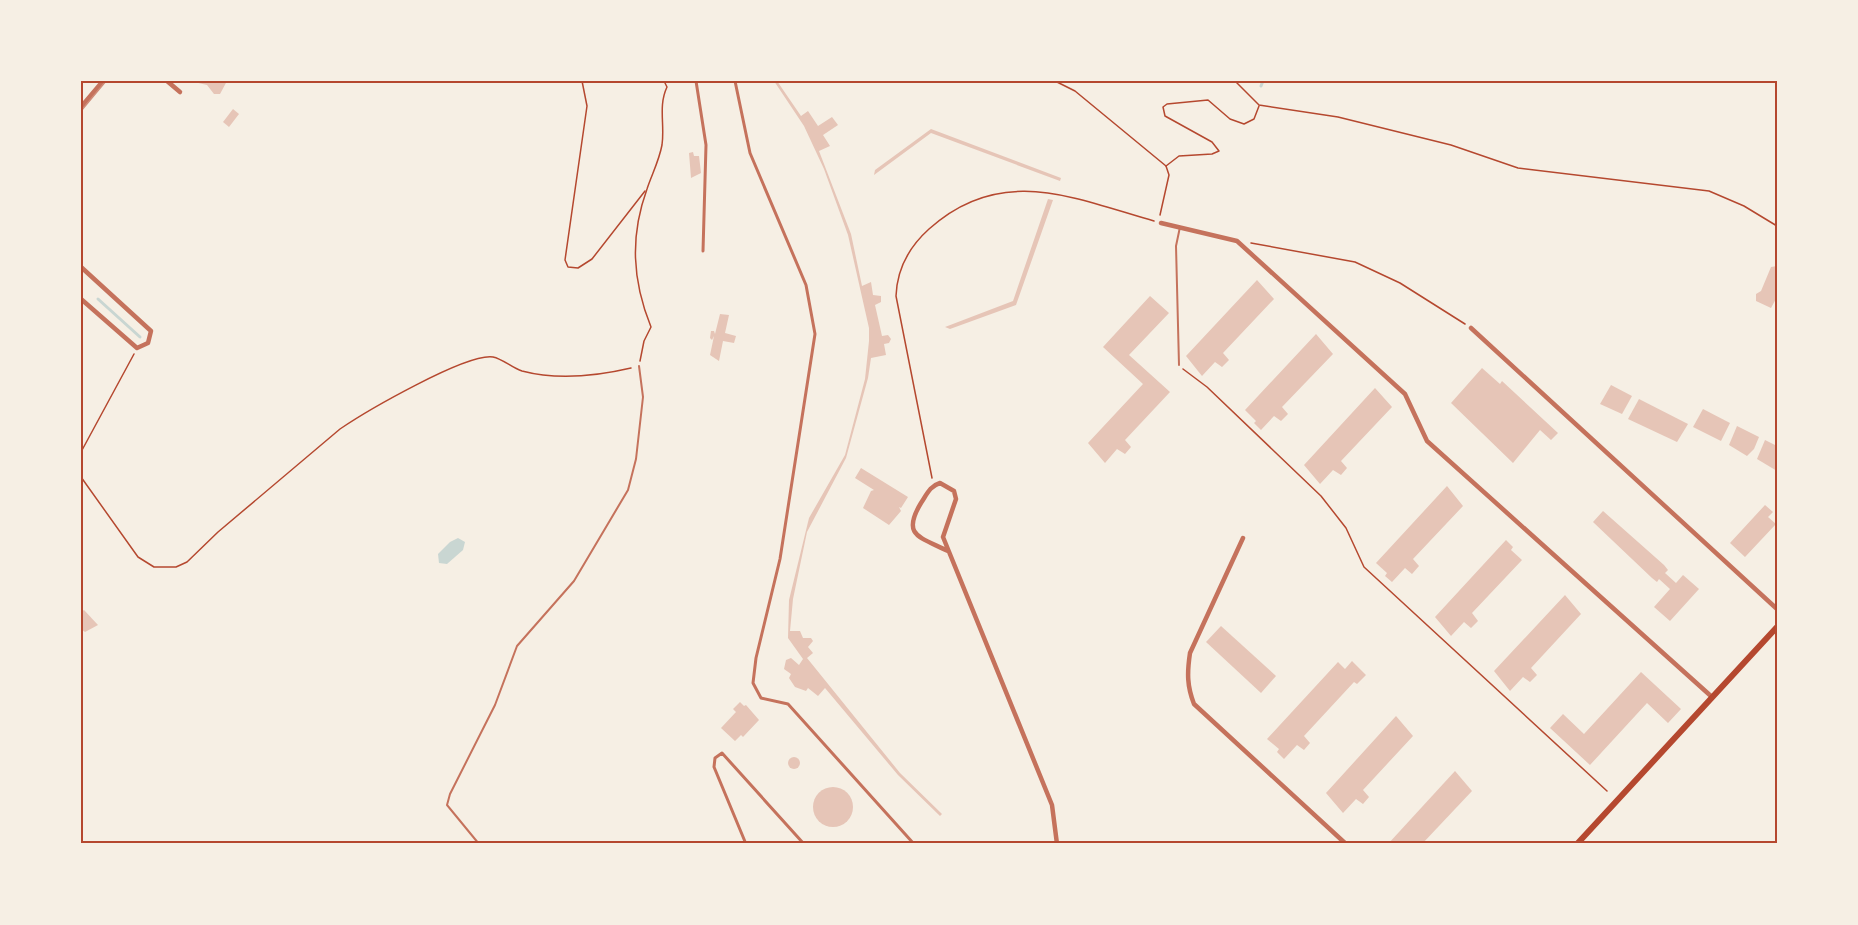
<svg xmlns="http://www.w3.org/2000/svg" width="1858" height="925" viewBox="0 0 1858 925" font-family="'Fira Sans Condensed',sans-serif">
<rect width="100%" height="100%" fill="#f6efe4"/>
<!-- water -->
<path fill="#c9d6d2" d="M 458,538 L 465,542 L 463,550 L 447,564 L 439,563 L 438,554 L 450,542 Z"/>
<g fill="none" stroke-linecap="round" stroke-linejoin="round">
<!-- stream -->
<g stroke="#c9d6d2" stroke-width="3">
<path d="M 1261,86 L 1263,81"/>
<path d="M 98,299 L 140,337"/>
</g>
</g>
<!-- building -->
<g fill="#e6c5b7">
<path d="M 190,81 L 227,81 L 220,94 L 214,94 L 207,85 Z"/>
<path d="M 774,81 L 777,81 L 801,116 L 808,111 L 818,126 L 832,117 L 838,125 L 823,135 L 830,146 L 819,151 L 851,234 L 862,286 L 871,282 L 873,295 L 881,296 L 881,302 L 875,305 L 882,336 L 888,335 L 891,339 L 889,343 L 884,344 L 886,355 L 871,358 L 868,378 L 846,458 L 807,532 L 793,599 L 790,631 L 800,631 L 803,638 L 811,638 L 813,641 L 808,647 L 813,653 L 807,658 L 900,773 L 942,814 L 940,816 L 898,775 L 825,688 L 818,696 L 808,688 L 806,691 L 795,687 L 789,678 L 791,674 L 784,669 L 786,660 L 791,658 L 799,665 L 803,659 L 788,638 L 789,600 L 809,518 L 845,455 L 865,379 L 869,341 L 869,328 L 848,235 L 824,169 L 804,126 Z"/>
<path d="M 233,109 L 239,114 L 229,127 L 223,122 Z"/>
<path d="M 931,129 L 1061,178 L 1060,181 L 931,133 L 874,175 L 875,170 Z"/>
<path d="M 693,152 L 694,156 L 699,156 L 701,173 L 691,178 L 689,153 Z"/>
<path d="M 1048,199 L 1053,200 L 1016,305 L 950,329 L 945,327 L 1013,301 Z"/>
<path d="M 1777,266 L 1777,297 L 1771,308 L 1756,301 L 1756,294 L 1761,291 L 1771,267 Z"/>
<path d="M 1257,280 L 1274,299 L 1223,353 L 1229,360 L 1222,367 L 1215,362 L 1202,376 L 1186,356 Z"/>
<path d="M 1150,296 L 1169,313 L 1129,355 L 1170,392 L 1125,440 L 1131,447 L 1125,454 L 1117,449 L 1105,463 L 1088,443 L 1143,384 L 1103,347 Z"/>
<path d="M 720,314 L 729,315 L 725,333 L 736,336 L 734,343 L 723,341 L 719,361 L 710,355 L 714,336 L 712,340 L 710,338 L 711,331 L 714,331 L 715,334 Z"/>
<path d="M 1316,334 L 1333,354 L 1282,407 L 1288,414 L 1281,421 L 1274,416 L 1261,430 L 1254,423 L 1256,421 L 1245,410 Z"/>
<path d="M 1482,368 L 1500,384 L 1502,381 L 1558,433 L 1551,440 L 1540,430 L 1513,463 L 1451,403 Z"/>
<path d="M 1611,385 L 1632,396 L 1622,414 L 1600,404 Z"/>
<path d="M 1375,388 L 1392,407 L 1341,461 L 1347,468 L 1341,475 L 1333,470 L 1320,484 L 1304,465 Z"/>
<path d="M 1639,399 L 1688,424 L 1677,442 L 1628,419 Z"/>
<path d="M 1703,409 L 1730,423 L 1721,441 L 1693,427 Z"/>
<path d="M 1737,426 L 1759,437 L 1754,449 L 1747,456 L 1729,445 Z"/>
<path d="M 1765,440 L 1777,446 L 1777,471 L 1757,459 Z"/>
<path d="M 861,468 L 908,497 L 901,508 L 899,507 L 901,511 L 889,525 L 863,508 L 871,491 L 874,490 L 855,478 Z"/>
<path d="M 1447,486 L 1463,506 L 1413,559 L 1419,566 L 1412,574 L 1405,568 L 1392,582 L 1385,576 L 1387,573 L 1376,563 Z"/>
<path d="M 1765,505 L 1773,512 L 1768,517 L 1776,524 L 1745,557 L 1730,543 Z"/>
<path d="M 1603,511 L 1664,565 L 1668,570 L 1665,573 L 1676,583 L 1683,575 L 1699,589 L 1670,621 L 1654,607 L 1670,589 L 1659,579 L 1657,582 L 1652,578 L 1593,522 Z"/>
<path d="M 1506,540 L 1513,547 L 1511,550 L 1522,560 L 1472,613 L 1478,621 L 1471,628 L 1464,622 L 1451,636 L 1435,617 Z"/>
<path d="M 1565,595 L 1581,614 L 1531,668 L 1537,675 L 1530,682 L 1523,677 L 1510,691 L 1494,671 Z"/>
<path d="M 84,610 L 98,625 L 85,632 L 81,629 L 81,612 Z"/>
<path d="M 1221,626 L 1276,676 L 1261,693 L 1206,642 Z"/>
<path d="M 1352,661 L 1366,675 L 1357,684 L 1354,682 L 1304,736 L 1310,743 L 1304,750 L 1297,745 L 1284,759 L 1277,752 L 1279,749 L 1267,739 L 1338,662 L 1345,669 Z"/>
<path d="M 1641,672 L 1681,709 L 1668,723 L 1647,703 L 1590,765 L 1550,728 L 1563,714 L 1584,734 Z"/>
<path d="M 740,702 L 744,706 L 746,705 L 759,720 L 743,737 L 741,735 L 735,741 L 721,728 L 736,712 L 733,709 Z"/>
<path d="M 1396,716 L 1413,736 L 1363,790 L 1369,797 L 1363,804 L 1356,799 L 1343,813 L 1326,793 Z"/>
<circle cx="794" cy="763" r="6"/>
<path d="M 1455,771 L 1472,791 L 1422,844 L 1388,844 Z"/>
<circle cx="833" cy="807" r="20"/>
</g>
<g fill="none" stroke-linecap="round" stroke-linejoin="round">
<!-- path -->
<g stroke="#b5482f" stroke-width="1.5">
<path d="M 582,81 L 587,106 L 565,260 L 568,267 L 578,268 L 592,259 L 645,191"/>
<path d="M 1055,81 L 1075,91 L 1166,166 L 1169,175 L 1160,215"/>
<path d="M 1235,81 L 1259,105 L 1338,117 L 1451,145 L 1518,168 L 1709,191 L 1744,206 L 1777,226"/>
<path d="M 1166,166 L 1179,156 L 1212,154 L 1219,151 L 1212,142 L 1165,116 L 1163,107 L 1167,104 L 1208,100 L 1230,119 L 1244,124 L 1254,119 L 1259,106"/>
<path d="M 1251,243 L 1355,262 L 1400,283 L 1465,324"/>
<path d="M 640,361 L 644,341 L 651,327 C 632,280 630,236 647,189 C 652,174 659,161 662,145 C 665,125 658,106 667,87 L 664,81"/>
<path d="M 1183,369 L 1207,387 L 1321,496 L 1346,528 L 1364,567 L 1607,791"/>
<path d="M 81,452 L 134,354"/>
<path d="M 81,477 L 138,557 L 154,567 L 176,567 L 187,562 L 218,532 L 340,429 C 365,412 466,353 493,357 C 503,359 512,368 522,371 C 556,380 597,376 631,368"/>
<path d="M 932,478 L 896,296 C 897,269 909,247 929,229 C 1001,164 1073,198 1154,221"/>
</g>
<!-- service -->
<g stroke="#c5725c" stroke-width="2">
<path d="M 1179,365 L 1176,246 L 1180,227"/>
<path d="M 479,844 L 447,805 L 450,794 L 495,705 L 517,646 L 574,581 L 628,490 L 636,459 L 643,397 L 639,366"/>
</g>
<!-- pedestrian -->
<g stroke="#c5725c" stroke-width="3">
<path d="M 696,81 L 706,145 L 703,251"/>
<path d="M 735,81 L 750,153 L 806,285 L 815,334 L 780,559 L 756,658 L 753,683 L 761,698 L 788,704 L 914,844"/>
<path d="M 746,844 L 714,767 L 715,758 L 722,753 L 804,844"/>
</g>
<!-- minor -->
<g stroke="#c5725c" stroke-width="4.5">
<path d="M 167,81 L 180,92"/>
<path d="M 81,107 L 103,81"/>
<path d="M 1161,223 L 1237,241 L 1405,394 L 1427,441 L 1712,697"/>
<path d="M 81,267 L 151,331 L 148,343 L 137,348 L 81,299"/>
<path d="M 1471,328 L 1777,609"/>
<path d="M 1243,538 L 1190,653 C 1187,673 1187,686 1194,704 L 1346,844"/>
<path d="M 948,551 C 920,537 901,536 921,503 C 927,494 930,486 940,483 L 954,491 L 956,499 L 943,537 L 1052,805 L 1057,844"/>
</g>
<!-- secondary -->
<path stroke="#b5482f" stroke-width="6" d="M 1577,844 L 1777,627"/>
<!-- tram -->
<path stroke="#cf8b77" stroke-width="1.5" d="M 81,111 L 106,81"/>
</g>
<!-- border -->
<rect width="1858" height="925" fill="none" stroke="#f6efe4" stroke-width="165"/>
<rect x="82" y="82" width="1694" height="760" fill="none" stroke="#b5482f" stroke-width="2"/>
</svg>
